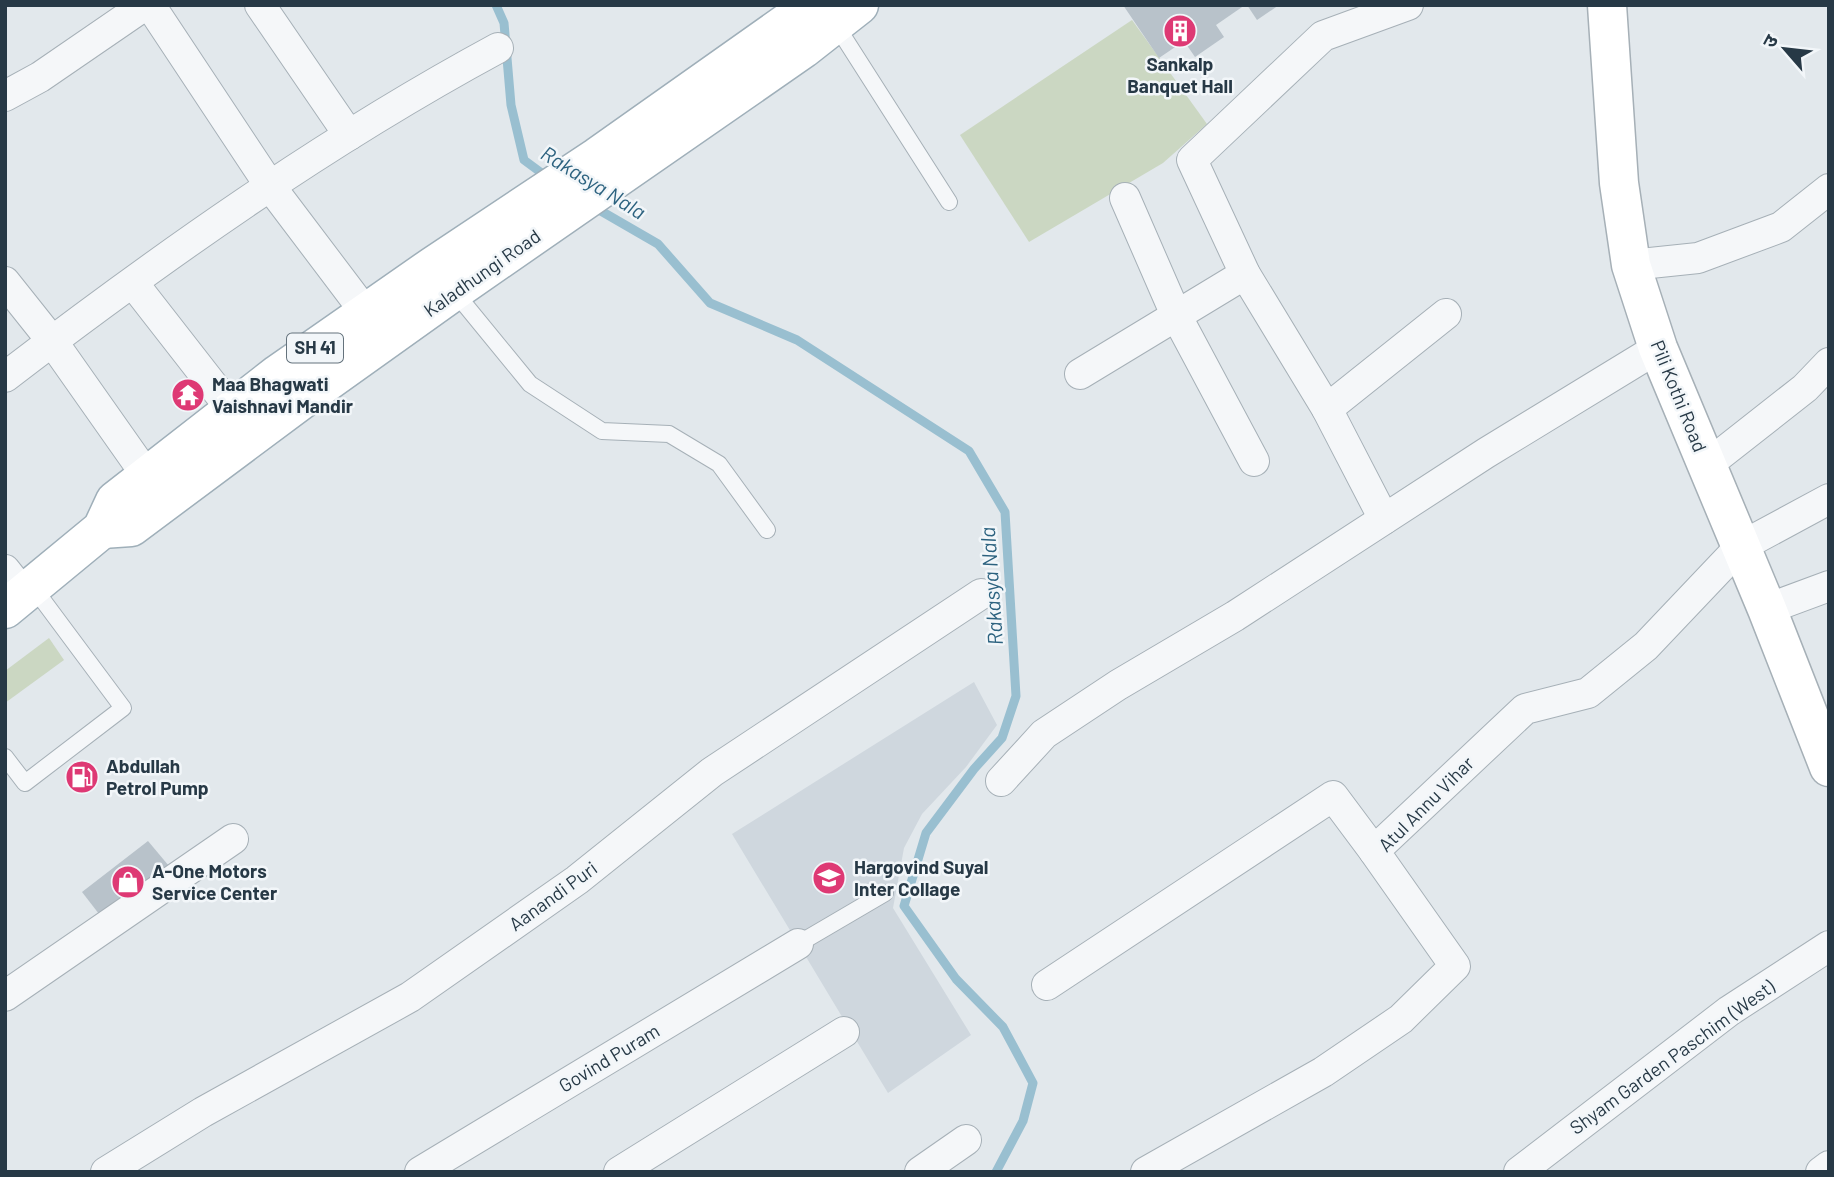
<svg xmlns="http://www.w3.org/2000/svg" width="1834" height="1177" viewBox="0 0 1834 1177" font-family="Barlow,'Noto Sans Devanagari',sans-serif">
<rect width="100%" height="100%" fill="#e2e8ec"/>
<!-- built -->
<path fill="#cfd7de" d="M 974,682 L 997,725 L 966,767 L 922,814 L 904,848 L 893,908 L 971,1035 L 888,1093 L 732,834 Z"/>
<!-- green -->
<g fill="#cbd7c2">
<path d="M 1132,20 L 1207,124 L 1163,163 L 1029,242 L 960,135 Z"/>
<path d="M 49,638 L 64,660 L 5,703 L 5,671 Z"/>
</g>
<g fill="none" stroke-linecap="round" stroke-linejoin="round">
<!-- stream -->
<g stroke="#99bfd0" stroke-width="9">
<path d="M 496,5 L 504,23 L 511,105 L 524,160 L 547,177"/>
<path d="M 594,207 L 658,244 L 710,303 L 797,340 L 969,451 L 1005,512 L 1016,696 L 1002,738 L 974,769 L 926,833 L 904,906 L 956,979 L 1003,1027 L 1033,1083 L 1023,1121 L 996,1172"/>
</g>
</g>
<!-- building -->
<g fill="#b8c2ca">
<path d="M 1123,5 L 1245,5 L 1216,25 L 1224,37 L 1195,57 L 1184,41 L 1159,58 Z"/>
<path d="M 1247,5 L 1279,5 L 1257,20 Z"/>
<path d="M 148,841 L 174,872 L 106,923 L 82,892 Z"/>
</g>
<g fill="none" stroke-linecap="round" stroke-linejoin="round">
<defs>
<g id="lane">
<path d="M 834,22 L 949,202"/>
<path d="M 453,290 L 530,384 L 602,431 L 669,434 L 719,464 L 767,530"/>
<path d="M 5,757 L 25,783 L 123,708 L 33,587"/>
<path d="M 798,944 L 885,893"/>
</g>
<g id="street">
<path d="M 150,5 L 270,186 L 366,313"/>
<path d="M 260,5 L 349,135"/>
<path d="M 5,96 L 40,77 L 145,5"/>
<path d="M 1125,198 L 1176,315 L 1254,461"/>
<path d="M 1631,265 L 1698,258 L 1781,227 L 1829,189"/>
<path d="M 5,282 L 52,341 L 147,476"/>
<path d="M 133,283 L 232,410"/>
<path d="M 1080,374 L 1245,274"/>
<path d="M 5,377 C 162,257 324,142 498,48"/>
<path d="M 1327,409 L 1446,314"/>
<path d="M 1707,465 L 1805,388 L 1829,363"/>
<path d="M 1384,519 L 1327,409 L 1245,274 L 1192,160 L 1323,36 L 1408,5"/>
<path d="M 5,570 L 24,594"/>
<path d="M 1767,609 L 1829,586"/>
<path d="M 1001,781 L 1044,734 L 1118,685 L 1235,616 L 1486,453 L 1658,348"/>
<path d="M 1047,985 L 1333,796 L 1374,851"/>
<path d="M 5,996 L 233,839"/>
<path d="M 106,1172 L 203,1112 L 410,997 L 577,880 L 712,772 L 981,594"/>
<path d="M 420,1172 L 798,944"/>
<path d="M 619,1172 L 844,1032"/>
<path d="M 920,1172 L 966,1140"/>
<path d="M 1146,1172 L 1323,1072 L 1401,1019 L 1455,966 L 1374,851 L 1525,709 L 1588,693 L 1646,646 L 1740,547 L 1829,499"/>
<path d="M 1519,1172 L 1729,1011 L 1829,946"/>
<path d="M 1821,1172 L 1829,1166"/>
</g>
<path id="secondary" d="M 1607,5 L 1619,183 L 1631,265 L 1658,348 L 1767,609 L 1829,767"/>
<g id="primary">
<path d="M 102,529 L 131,527 L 300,401 L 454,291 L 803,49 L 859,5"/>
<path d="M 5,609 L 102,529 L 115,501 L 278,374 L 433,266 L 597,157 L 812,5"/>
</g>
</defs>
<!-- lane casing -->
<use href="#lane" stroke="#a6b0b7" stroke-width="18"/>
<!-- street casing -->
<use href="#street" stroke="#a6b0b7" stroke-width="32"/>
<!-- secondary casing -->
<use href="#secondary" stroke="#a6b0b7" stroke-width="41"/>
<!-- primary casing -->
<use href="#primary" stroke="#9fafb9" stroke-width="41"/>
<!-- lane -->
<use href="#lane" stroke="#f5f7f9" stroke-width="16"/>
<!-- street -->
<use href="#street" stroke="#f5f7f9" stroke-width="30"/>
<!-- secondary -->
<use href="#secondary" stroke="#fff" stroke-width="38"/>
<!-- primary -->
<use href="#primary" stroke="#fff" stroke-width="38"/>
</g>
<!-- icons -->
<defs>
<symbol id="building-disc" viewBox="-11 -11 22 22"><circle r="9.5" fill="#de3974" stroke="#f2f6f9"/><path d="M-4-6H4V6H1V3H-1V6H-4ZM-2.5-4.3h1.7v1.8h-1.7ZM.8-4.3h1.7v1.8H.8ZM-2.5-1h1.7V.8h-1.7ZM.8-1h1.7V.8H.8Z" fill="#fff"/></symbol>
<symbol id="temple-disc" viewBox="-11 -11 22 22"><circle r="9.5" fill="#de3974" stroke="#f2f6f9"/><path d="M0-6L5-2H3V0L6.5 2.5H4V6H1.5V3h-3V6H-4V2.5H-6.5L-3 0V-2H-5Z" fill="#fff"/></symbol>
<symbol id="fuel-disc" viewBox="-11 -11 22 22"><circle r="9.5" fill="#de3974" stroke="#f2f6f9"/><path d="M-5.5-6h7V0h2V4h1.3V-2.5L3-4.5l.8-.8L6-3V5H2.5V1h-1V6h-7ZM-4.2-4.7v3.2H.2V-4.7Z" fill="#fff"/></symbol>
<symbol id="school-disc" viewBox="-11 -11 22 22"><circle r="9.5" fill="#de3974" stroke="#f2f6f9"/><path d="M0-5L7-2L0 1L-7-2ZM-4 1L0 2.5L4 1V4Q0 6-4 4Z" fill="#fff"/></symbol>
<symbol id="shop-disc" viewBox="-11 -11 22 22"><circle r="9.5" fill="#de3974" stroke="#f2f6f9"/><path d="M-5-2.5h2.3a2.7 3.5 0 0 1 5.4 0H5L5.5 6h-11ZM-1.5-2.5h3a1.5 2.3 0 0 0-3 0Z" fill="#fff"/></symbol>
</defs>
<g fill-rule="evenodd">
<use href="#building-disc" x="1161" y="12" width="38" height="38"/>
<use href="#temple-disc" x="169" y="376" width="38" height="38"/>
<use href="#fuel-disc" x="63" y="758" width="38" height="38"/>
<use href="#school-disc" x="810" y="859" width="38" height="38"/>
<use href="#shop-disc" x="109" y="863" width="38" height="38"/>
</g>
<g text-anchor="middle" stroke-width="5" stroke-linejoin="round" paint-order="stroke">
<!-- shield labels -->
<rect fill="#f2f6f9" stroke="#64727c" stroke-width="2" x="287" y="333.5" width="56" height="29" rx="5"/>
<g font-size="18" font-weight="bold" fill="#273946">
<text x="315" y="354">SH 41</text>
</g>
<!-- poi labels -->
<g font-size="19" font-weight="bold" fill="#273946" stroke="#f2f6f9" text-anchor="start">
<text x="1180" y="71" text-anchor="middle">Sankalp<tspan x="1180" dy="22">Banquet Hall</tspan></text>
<text x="212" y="391">Maa Bhagwati<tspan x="212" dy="22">Vaishnavi Mandir</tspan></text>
<text x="106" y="773">Abdullah<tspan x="106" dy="22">Petrol Pump</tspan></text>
<text x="854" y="874">Hargovind Suyal<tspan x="854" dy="22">Inter Collage</tspan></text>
<text x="152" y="878">A-One Motors<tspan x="152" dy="22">Service Center</tspan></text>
</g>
<!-- street labels -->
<g font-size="19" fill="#273946" stroke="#f2f6f9">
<text transform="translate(482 273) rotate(-35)" y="7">Kaladhungi Road</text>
<text transform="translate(1679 396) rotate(68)" y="7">Pili Kothi Road</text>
<text transform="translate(1426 804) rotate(-45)" y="7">Atul Annu Vihar</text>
<text transform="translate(553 896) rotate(-36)" y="7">Aanandi Puri</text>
<text transform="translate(1672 1057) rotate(-36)" y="7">Shyam Garden Paschim (West)</text>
<text transform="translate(609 1058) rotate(-31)" y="7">Govind Puram</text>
</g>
<!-- water labels -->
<g font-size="21" font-style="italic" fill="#2c627f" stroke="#f2f6f9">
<text transform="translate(593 183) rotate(32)" y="7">Rakasya Nala</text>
<text transform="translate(992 586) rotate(-94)" y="7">Rakasya Nala</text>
</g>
</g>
<!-- border -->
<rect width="1834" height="1177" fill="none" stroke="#273946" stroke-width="14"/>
<!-- north arrow -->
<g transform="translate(1785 49) rotate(298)" stroke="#f2f6f9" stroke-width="5" paint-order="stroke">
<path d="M0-5L12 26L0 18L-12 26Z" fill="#273946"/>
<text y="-10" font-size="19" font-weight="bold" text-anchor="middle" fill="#273946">उ</text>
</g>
</svg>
